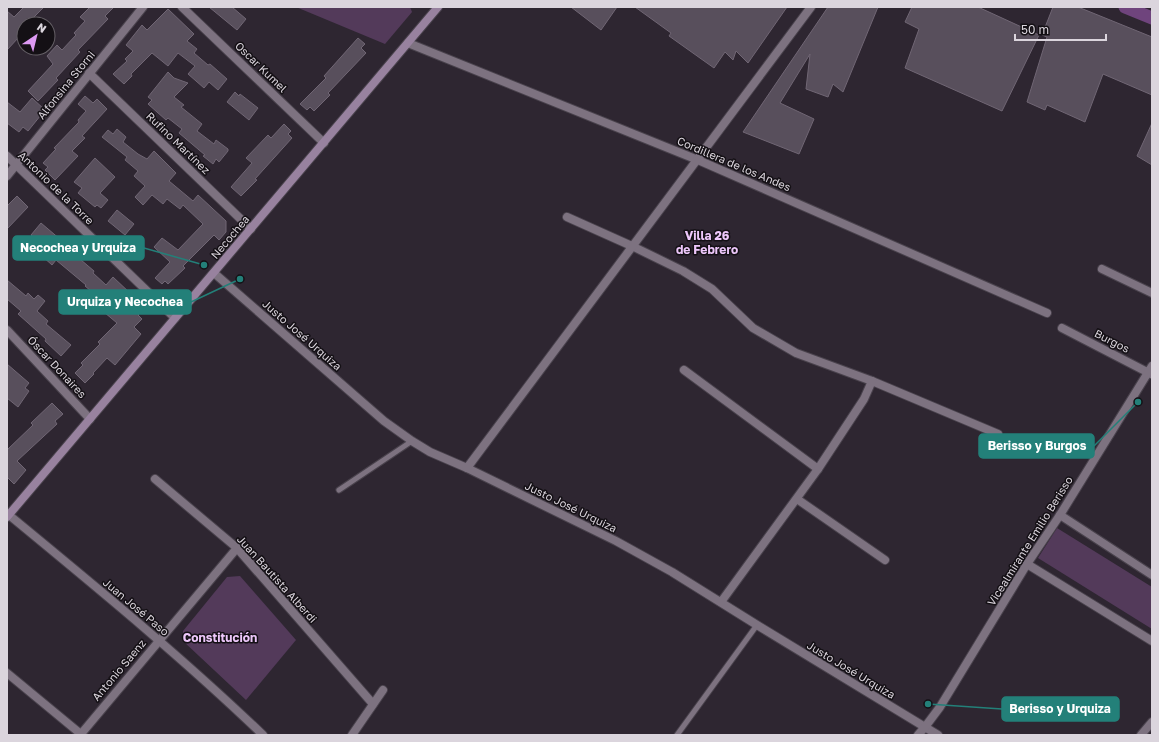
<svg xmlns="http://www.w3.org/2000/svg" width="1159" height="742" viewBox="0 0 1159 742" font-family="'Golos Text',sans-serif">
<rect width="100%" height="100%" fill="#2e2631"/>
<!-- green -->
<g fill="#533a5a">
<path d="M 296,7 L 410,7 L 412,12 L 385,44 Z"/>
<path d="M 1057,528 L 1152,587 L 1152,629 L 1038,558 Z"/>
<path d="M 240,576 L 296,640 L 246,700 L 183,641 L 183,631 L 227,577 Z"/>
</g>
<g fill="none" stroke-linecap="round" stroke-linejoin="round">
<!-- canal -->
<path stroke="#6f447d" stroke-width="13" d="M 1125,7 L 1152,18"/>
</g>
<!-- building -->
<g fill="#584f5c" stroke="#706674">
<path d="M 24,7 L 44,7 L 27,24 L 24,24 L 24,28 L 18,35 L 19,37 L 7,50 L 7,11 L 14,17 Z"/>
<path d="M 90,7 L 114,7 L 105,16 L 108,19 L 78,50 L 80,52 L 56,78 L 58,80 L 38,101 L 28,91 L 53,64 L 47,56 L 57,45 L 62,50 L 76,35 L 74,33 L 85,21 L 80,17 Z"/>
<path d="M 209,7 L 232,7 L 246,19 L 237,30 Z"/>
<path d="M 571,7 L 617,7 L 601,30 Z"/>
<path d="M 635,7 L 787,7 L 748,63 L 736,51 L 733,60 L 725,52 L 714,68 L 669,36 L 671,33 Z"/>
<path d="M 828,7 L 878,7 L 843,92 L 833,84 L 828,97 L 806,89 L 810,54 L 780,103 L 814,119 L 799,154 L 743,132 Z"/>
<path d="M 912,7 L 978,7 L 1039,35 L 1002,111 L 905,68 L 919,29 L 905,22 Z"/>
<path d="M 1053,7 L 1078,7 L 1152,37 L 1152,95 L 1103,74 L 1085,122 L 1047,105 L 1045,110 L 1027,102 L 1047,37 L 1042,35 Z"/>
<path d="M 168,9 L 194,34 L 187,41 L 197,49 L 194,53 L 208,65 L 210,64 L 227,79 L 218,90 L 209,82 L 204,88 L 188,74 L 195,66 L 178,53 L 168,66 L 152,53 L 131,74 L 132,76 L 124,84 L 113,74 L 127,61 L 125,59 L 133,51 L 126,45 L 142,25 L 147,30 Z"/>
<path d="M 358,38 L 365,44 L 361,48 L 366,53 L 328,93 L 330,95 L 314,111 L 310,107 L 307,110 L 300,104 L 326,78 L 324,76 Z"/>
<path d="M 168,72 L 174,78 L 188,83 L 174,97 L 184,105 L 181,107 L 202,124 L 197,131 L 214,144 L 216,140 L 228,149 L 228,151 L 219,162 L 216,159 L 213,164 L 203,156 L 205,155 L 179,133 L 182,129 L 168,118 L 166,120 L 148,104 L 152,100 L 148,97 Z"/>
<path d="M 235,92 L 239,96 L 240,94 L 258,108 L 249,120 L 227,102 Z"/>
<path d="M 85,96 L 93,103 L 97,99 L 107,109 L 82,136 L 85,138 L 72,151 L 78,156 L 55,180 L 45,170 L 48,167 L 43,163 L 56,149 L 54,148 L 79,122 L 78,120 L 86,111 L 78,104 Z"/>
<path d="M 32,98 L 45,110 L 28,131 L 23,127 L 19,132 L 7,123 L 7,102 L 20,112 Z"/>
<path d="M 1152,123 L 1152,165 L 1137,156 Z"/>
<path d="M 284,124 L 291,131 L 288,134 L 292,138 L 255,179 L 257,180 L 241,196 L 231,187 L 252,163 L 246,158 L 268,135 L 271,138 Z"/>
<path d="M 117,129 L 126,137 L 123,142 L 138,154 L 147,159 L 154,151 L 176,173 L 169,181 L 193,201 L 198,195 L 226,221 L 226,232 L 219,240 L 214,235 L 183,266 L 185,268 L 168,284 L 165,281 L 162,284 L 155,278 L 170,262 L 154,247 L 162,238 L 178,250 L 203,224 L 183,205 L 180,209 L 167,199 L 163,204 L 152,195 L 143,205 L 135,197 L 145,186 L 134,176 L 138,171 L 125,160 L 127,157 L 102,137 L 108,130 L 113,134 Z"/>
<path d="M 95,158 L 115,177 L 100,193 L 108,200 L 101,208 L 97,205 L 95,207 L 78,193 L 82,188 L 74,182 Z"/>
<path d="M 17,196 L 28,207 L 7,229 L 7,206 Z"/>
<path d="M 117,210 L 134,224 L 125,235 L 108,221 Z"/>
<path d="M 41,223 L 68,246 L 67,248 L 94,271 L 93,273 L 106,285 L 113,277 L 131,294 L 128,298 L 141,311 L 138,315 L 142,319 L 134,327 L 141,334 L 115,365 L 107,358 L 93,373 L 94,374 L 85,383 L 75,373 L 83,365 L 81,363 L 100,344 L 98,342 L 117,323 L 92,302 L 97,296 L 85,286 L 86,285 L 56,260 L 52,265 L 42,256 L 45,252 L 41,249 L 44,246 L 31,235 Z"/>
<path d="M 7,280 L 26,296 L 28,293 L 34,299 L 38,295 L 45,301 L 37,311 L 48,321 L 46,324 L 71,345 L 61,356 L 45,341 L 46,339 L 18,314 L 21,311 L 7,299 Z"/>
<path d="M 7,364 L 29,383 L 25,388 L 29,391 L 18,407 L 7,398 Z"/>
<path d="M 52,403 L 63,414 L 55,421 L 57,424 L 17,461 L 26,470 L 14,484 L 7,477 L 7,450 L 33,425 L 31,423 Z"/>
</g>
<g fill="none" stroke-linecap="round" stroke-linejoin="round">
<defs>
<g id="lane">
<path d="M 339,490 L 412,441"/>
<path d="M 677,735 L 757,625"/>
</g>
<g id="street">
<path d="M 182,7 L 324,143"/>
<path d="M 408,43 L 698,160 L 1047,313"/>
<path d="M 89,73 L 251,229"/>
<path d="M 7,156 L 175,318"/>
<path d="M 7,176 L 143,7"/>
<path d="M 567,217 L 634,247 L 683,271 L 712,289 L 753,328 L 796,353 L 872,381 L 998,434"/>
<path d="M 1102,269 L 1152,293"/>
<path d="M 214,273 L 384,421 L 412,441 L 430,452 L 467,468 L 616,541 L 672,572 L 757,625 L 938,735"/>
<path d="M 1062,328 L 1151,374"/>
<path d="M 7,330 L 90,419"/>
<path d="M 684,370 L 818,469"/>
<path d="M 467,468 L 811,7"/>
<path d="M 155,479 L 237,548 L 373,704"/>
<path d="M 797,499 L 885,560"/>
<path d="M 9,515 C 95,586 182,657 263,735"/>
<path d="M 1060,515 L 1152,575"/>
<path d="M 1027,564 L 1152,641"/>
<path d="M 721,602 L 818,469 L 864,399 L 872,381"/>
<path d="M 7,673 L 82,735"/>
<path d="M 81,734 L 237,548"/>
<path d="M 352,735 L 383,690"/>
<path d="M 918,735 L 925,727 L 940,707 L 1027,564 L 1060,515 L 1152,366"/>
<path d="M 1141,735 L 1152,722"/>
</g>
<path id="secondary" d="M 7,517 L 438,7"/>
</defs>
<!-- lane casing -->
<use href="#lane" stroke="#49424c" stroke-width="7"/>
<!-- street casing -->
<use href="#street" stroke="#49424c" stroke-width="10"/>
<!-- secondary casing -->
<use href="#secondary" stroke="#49424c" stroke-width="10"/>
<!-- lane -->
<use href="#lane" stroke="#7d7280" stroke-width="5"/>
<!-- street -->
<use href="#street" stroke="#7d7280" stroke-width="8"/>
<!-- secondary -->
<use href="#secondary" stroke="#98829f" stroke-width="8"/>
</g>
<g text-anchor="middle" stroke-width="3" stroke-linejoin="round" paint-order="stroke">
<!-- street labels -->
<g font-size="11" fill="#dbd5dd" stroke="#141015">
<text transform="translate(261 67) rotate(44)" y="4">Oscar Kumel</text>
<text transform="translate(66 85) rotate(-51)" y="4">Alfonsina Storni</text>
<text transform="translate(178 143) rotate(44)" y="4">Rufino Martínez</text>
<text transform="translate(734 164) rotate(23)" y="4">Cordillera de los Andes</text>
<text transform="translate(56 188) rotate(44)" y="4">Antonio de la Torre</text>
<text transform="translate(230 237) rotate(-50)" y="4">Necochea</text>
<text transform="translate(302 335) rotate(41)" y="4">Justo José Urquiza</text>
<text transform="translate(1112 341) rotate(27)" y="4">Burgos</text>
<text transform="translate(57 367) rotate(47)" y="4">Óscar Donaires</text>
<text transform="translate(571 507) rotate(26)" y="4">Justo José Urquiza</text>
<text transform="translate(1030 541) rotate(-58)" y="4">Vicealmirante Emilio Berisso</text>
<text transform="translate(277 579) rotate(48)" y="4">Juan Bautista Alberdi</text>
<text transform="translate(136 607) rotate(40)" y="4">Juan José Paso</text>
<text transform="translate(119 670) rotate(-50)" y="4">Antonio Saenz</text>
<text transform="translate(851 670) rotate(31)" y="4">Justo José Urquiza</text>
</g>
<!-- neighbourhood labels -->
<g font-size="12" font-weight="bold" fill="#edc7fa" stroke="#141015">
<text x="707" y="240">Villa 26<tspan x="707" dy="14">de Febrero</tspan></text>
<text x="220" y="642">Constitución</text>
</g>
</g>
<!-- callouts -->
<path fill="none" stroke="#238079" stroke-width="1.5" d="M204 265L144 248M240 279L191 302M1138 402L1094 446M928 704L1002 709"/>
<g fill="#238079" stroke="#141015" stroke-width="1.5">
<circle cx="204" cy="265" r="4"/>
<circle cx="240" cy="279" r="4"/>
<circle cx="1138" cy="402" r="4"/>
<circle cx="928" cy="704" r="4"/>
</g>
<g fill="#238079" stroke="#238079" stroke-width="1.5">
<rect x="13" y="236" width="131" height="24" rx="4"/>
<rect x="59" y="290" width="132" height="24" rx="4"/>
<rect x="979" y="434" width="115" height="24" rx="4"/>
<rect x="1002" y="697" width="117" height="24" rx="4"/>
</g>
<g font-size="12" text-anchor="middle" font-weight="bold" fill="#fff">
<text x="78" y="252">Necochea y Urquiza</text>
<text x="125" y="306">Urquiza y Necochea</text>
<text x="1037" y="450">Berisso y Burgos</text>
<text x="1060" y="713">Berisso y Urquiza</text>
</g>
<!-- border -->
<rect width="1159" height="742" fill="none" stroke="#dbd5dd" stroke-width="16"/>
<!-- north arrow -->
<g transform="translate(36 36) rotate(35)"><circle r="19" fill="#141015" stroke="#645f65"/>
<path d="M0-3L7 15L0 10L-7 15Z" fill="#dd99f3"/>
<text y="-6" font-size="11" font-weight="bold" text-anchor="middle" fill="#dbd5dd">N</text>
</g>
<!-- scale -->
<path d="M1015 34v6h91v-6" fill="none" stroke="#dbd5dd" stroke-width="2"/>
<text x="1021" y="34" font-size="12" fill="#dbd5dd" stroke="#141015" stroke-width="3" paint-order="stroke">50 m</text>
</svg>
